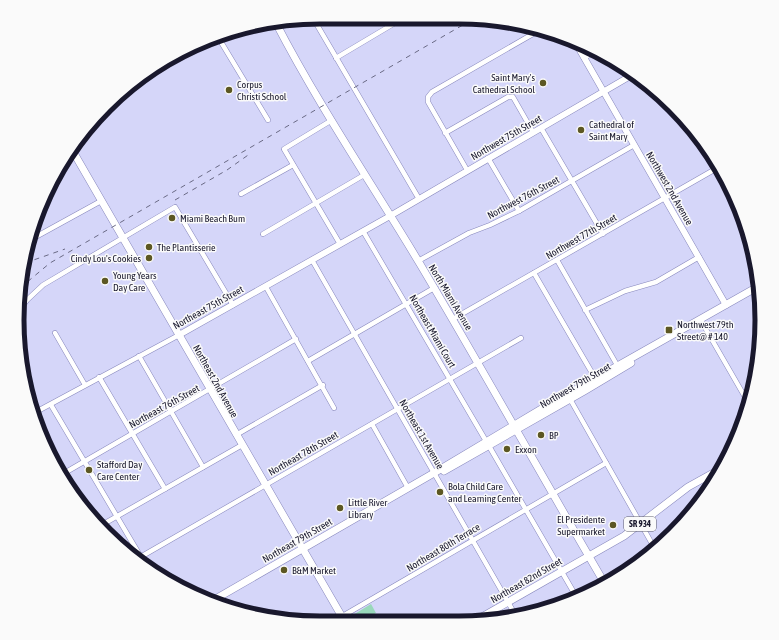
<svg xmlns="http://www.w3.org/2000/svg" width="779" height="640" viewBox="0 0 779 640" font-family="'Asap Condensed',sans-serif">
<rect width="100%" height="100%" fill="#d5d6f9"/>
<!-- green -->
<path fill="#99d8bb" d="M 371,604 L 376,613 L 359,622 L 354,622 L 353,615 Z"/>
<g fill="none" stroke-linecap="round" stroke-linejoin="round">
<defs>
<g id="minor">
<path d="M 313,18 L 419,199"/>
<path d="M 218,37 L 268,120"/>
<path d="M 336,58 L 405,17"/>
<path d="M 584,58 L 594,52"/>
<path d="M 332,120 L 284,149 L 340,244"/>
<path d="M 689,125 L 743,218"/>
<path d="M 541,128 L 603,234"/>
<path d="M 445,133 L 508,97 L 513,97 L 533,132"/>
<path d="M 488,158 L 519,211"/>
<path d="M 467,170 L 428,102 L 428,97 L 432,92 L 538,31"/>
<path d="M 241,194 L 293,165"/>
<path d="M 363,231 L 486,441"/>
<path d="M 263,234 L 364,175"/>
<path d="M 30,240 L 101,201"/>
<path d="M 312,260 L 516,616"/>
<path d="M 557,260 L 617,365"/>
<path d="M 418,261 L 469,233 L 490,225 L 519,211 L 634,145"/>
<path d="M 534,273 L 595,378"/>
<path d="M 266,287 L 334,408"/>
<path d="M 585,310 L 625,291 L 656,282 L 699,257"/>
<path d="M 18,312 L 27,300 L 43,285 L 175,207 L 233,305"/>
<path d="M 453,319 L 719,167"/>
<path d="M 700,319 L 749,404"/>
<path d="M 55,333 L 85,385"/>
<path d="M 139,356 L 203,467"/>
<path d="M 308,361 L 434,288"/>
<path d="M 99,377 L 165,489"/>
<path d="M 29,397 L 37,412"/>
<path d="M 570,399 L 655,549"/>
<path d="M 51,405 L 145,564"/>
<path d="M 34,413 L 179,335"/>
<path d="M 372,424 L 408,488"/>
<path d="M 236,435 L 323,385"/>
<path d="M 489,446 L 577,598"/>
<path d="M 61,475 L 296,339"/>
<path d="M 100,526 L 242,445"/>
<path d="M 137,559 L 521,338"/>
<path d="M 341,617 L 606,463"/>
</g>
<g id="tertiary">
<path d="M 574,40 L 726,305"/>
<path d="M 156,67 L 182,52"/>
<path d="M 179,335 L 390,216 L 632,75"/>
</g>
<g id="secondary">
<path d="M 276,23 C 319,106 372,184 420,264 C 483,370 543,478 605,584"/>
<path d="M 71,148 L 345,622"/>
</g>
<g id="primary">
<path d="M 444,471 L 586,390 L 631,363"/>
<path d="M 212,601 L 434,473 L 543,408 L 759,286"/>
<path d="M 473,622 L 624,536 L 688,487 L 724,467"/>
</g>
</defs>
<!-- minor casing -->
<use href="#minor" stroke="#8888bd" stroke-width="5.5"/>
<!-- tertiary casing -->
<use href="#tertiary" stroke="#8888bd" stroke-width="7"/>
<!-- secondary casing -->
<use href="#secondary" stroke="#8888bd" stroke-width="8"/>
<!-- primary casing -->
<use href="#primary" stroke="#8888bd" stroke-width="8"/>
<!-- minor -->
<use href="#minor" stroke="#fff" stroke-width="4.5"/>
<!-- tertiary -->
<use href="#tertiary" stroke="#fff" stroke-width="6"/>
<!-- secondary -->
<use href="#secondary" stroke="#fff" stroke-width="7"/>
<!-- primary -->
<use href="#primary" stroke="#fff" stroke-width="7"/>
<!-- rail -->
<g stroke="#6a6a85" stroke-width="1" stroke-dasharray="5 5" stroke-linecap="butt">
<path d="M 175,200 L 227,170 L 251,153"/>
<path d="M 25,263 L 65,249"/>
<path d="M 20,288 L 50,263 L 475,18"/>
</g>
</g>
<!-- markers -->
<g fill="#5c5723" stroke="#fafafa" stroke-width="1.5">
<circle cx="543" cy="83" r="4"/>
<circle cx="229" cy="90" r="4"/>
<circle cx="581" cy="130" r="4"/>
<circle cx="172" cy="218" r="4"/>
<circle cx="149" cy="247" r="4"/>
<circle cx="149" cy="258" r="4"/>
<circle cx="105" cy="281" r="4"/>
<rect x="665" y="326" width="8" height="8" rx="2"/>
<circle cx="541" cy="435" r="4"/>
<circle cx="507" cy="449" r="4"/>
<circle cx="89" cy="470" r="4"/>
<circle cx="440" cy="492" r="4"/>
<circle cx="340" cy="508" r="4"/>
<circle cx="613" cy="525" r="4"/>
<circle cx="284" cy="570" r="4"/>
</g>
<g text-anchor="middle" stroke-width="3" stroke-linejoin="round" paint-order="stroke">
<!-- shield labels -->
<rect fill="#fafafa" stroke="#5c5c6a" stroke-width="1" x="624" y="517" width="32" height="14" rx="3"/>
<g font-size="9" font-weight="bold" fill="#19182d">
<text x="640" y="527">SR 934</text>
</g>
<!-- poi labels -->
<g font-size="10" fill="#19182d" stroke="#fafafa" text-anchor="start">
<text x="535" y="81" text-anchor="end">Saint Mary's<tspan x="535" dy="12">Cathedral School</tspan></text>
<text x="237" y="88">Corpus<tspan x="237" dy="12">Christi School</tspan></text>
<text x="589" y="128">Cathedral of<tspan x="589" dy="12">Saint Mary</tspan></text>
<text x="180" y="222">Miami Beach Bum</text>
<text x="157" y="251">The Plantisserie</text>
<text x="141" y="262" text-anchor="end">Cindy Lou's Cookies</text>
<text x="113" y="279">Young Years<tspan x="113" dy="12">Day Care</tspan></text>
<text x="677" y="328">Northwest 79th<tspan x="677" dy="12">Street@ # 140</tspan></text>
<text x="549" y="439">BP</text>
<text x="515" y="453">Exxon</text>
<text x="97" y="468">Stafford Day<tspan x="97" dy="12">Care Center</tspan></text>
<text x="448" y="490">Bola Child Care<tspan x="448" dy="12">and Learning Center</tspan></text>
<text x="348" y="506">Little River<tspan x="348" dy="12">Library</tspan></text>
<text x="605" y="523" text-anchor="end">El Presidente<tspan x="605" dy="12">Supermarket</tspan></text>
<text x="292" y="574">B&amp;M Market</text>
</g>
<!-- street labels -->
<g font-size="10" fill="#19182d" stroke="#fafafa">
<text transform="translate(506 137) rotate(-30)" y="4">Northwest 75th Street</text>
<text transform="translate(670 188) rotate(60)" y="4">Northwest 2nd Avenue</text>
<text transform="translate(523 197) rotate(-28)" y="4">Northwest 76th Street</text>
<text transform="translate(581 236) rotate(-30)" y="4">Northwest 77th Street</text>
<text transform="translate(451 297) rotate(59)" y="4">North Miami Avenue</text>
<text transform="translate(208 307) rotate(-29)" y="4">Northeast 75th Street</text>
<text transform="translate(433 331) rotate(60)" y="4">Northeast Miami Court</text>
<text transform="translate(216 381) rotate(61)" y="4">Northeast 2nd Avenue</text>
<text transform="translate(575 385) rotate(-30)" y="4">Northwest 79th Street</text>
<text transform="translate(164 406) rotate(-29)" y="4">Northeast 76th Street</text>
<text transform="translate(422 434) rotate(60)" y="4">Northeast 1st Avenue</text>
<text transform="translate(303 453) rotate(-30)" y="4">Northeast 78th Street</text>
<text transform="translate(297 540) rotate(-30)" y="4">Northeast 79th Street</text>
<text transform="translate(443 547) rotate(-31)" y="4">Northeast 80th Terrace</text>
<text transform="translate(526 580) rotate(-30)" y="4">Northeast 82nd Street</text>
</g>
</g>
<!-- crop -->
<path d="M0 0H779V640H0ZM320 24H459A296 296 0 0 1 755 320V320A296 296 0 0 1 459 616H320A296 296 0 0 1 24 320V320A296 296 0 0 1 320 24Z" fill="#fafafa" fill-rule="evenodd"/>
<path fill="none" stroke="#19182d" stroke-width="5" d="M320 24H459A296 296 0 0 1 755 320V320A296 296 0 0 1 459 616H320A296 296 0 0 1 24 320V320A296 296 0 0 1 320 24Z"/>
</svg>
